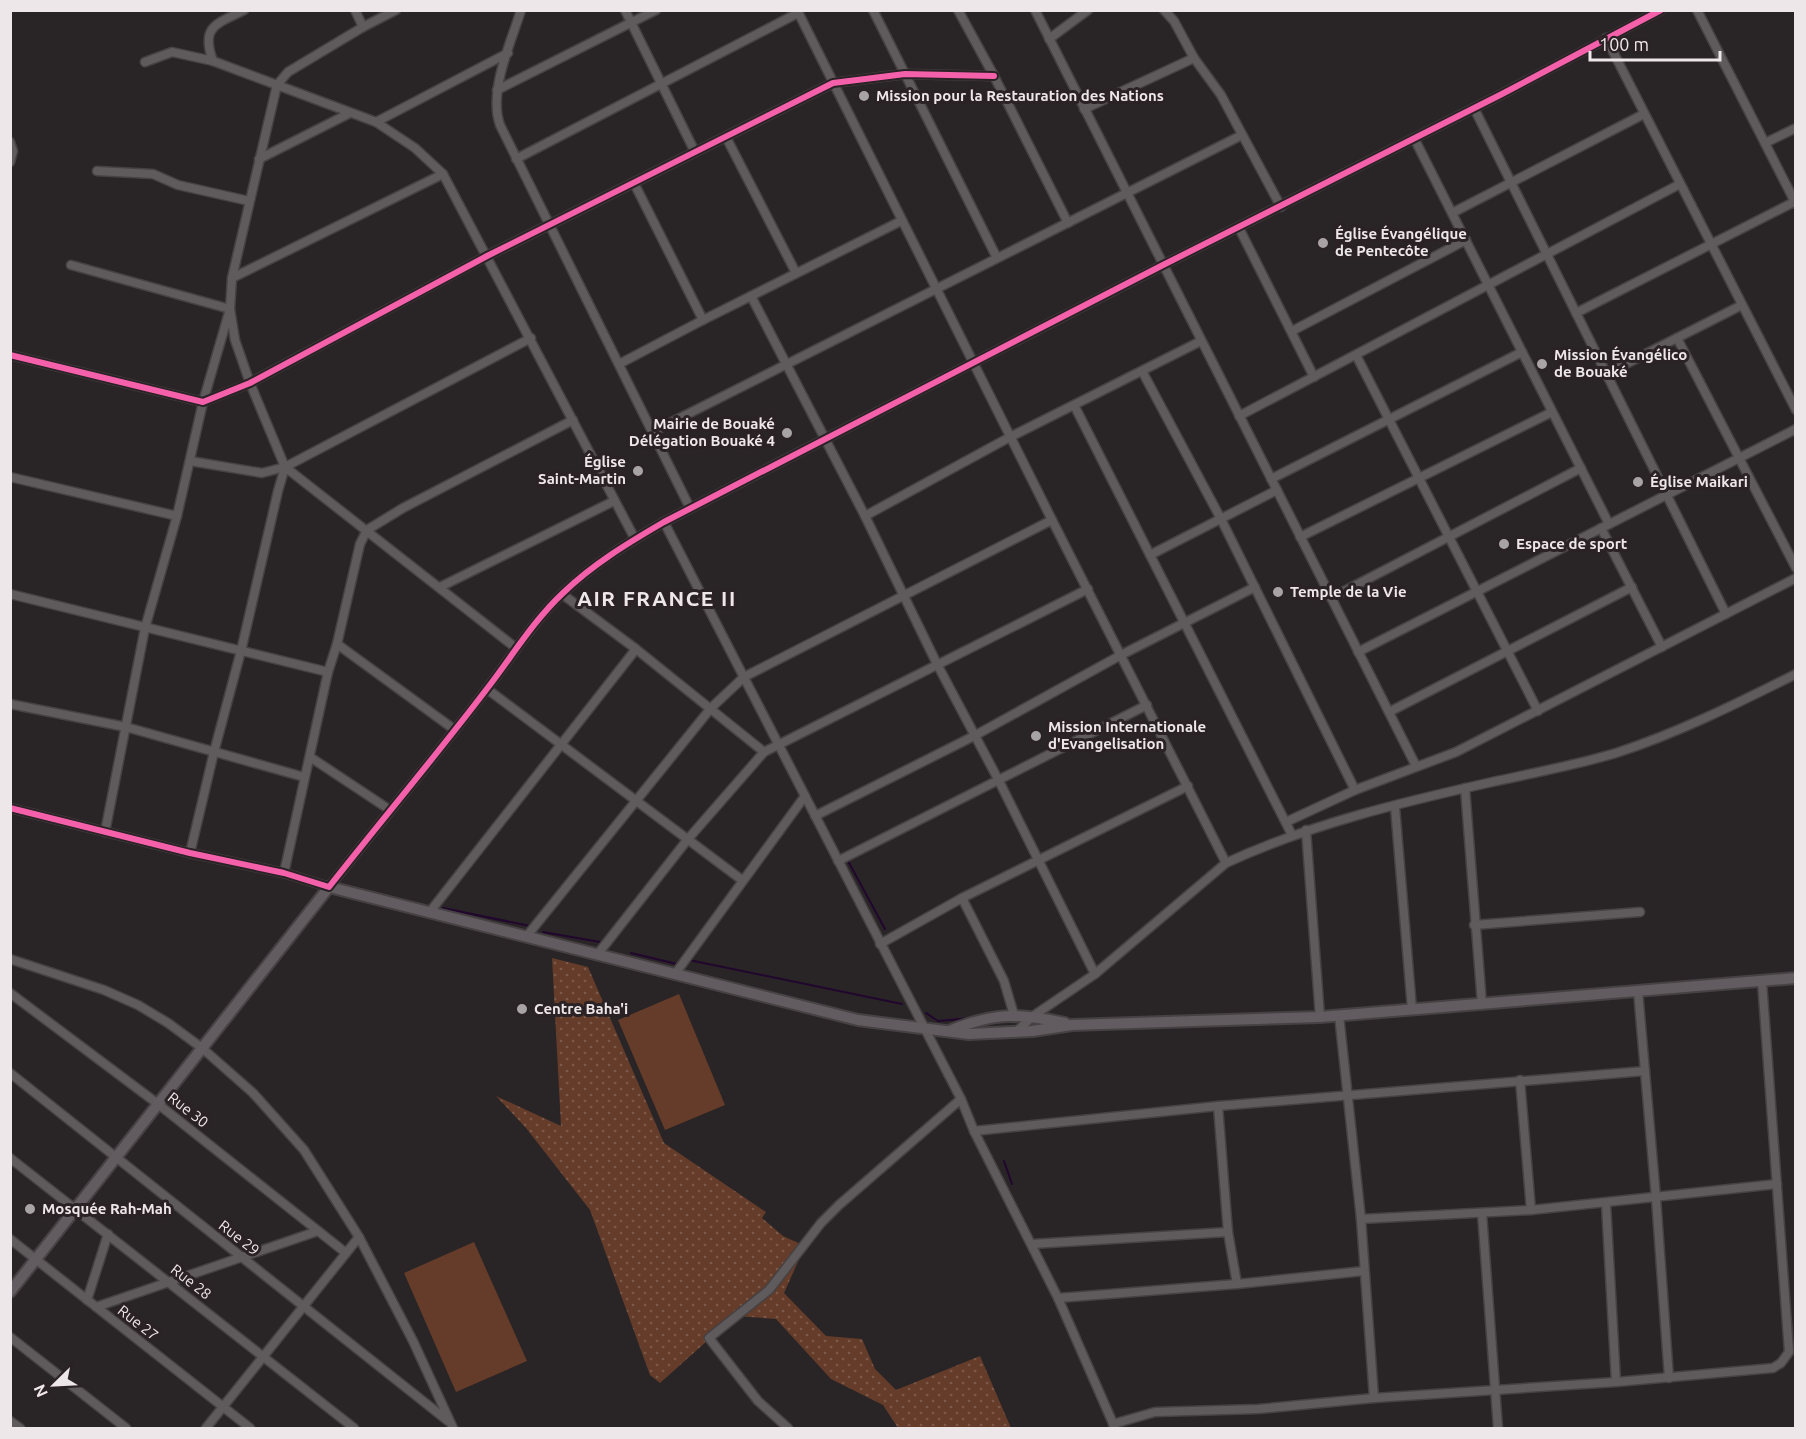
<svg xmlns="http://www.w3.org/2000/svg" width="1806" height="1439" viewBox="0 0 1806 1439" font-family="Ubuntu,sans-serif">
<defs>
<pattern id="green-dots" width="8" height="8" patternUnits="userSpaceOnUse" patternTransform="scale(1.5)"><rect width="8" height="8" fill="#653c29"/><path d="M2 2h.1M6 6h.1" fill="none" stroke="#7b5848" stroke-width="1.8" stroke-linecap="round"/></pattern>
</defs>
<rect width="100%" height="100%" fill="#292426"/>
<!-- green -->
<path fill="url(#green-dots)" d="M 552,958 L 588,967 L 664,1143 L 766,1212 L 762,1218 L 783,1236 L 805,1246 L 784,1293 L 826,1336 L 862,1339 L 875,1369 L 896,1390 L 980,1356 L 1011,1428 L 898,1428 L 883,1405 L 831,1379 L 776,1319 L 735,1316 L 660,1383 L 650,1375 L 590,1210 L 526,1128 L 496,1096 L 561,1126 Z"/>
<!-- pitch -->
<g fill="#653c29">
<path d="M 679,994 L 725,1105 L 665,1130 L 618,1020 Z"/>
<path d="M 474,1242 L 527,1361 L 456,1392 L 404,1273 Z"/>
</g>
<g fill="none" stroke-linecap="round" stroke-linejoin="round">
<!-- stream -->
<g stroke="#21072e" stroke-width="2">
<path d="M 10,12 L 12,10"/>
<path d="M 848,861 L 885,929"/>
<path d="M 443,908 L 530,926"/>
<path d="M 543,932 L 600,942"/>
<path d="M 631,953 L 677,964"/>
<path d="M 689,960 L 902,1004"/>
<path d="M 926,1013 L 938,1021"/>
<path d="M 939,1021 L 971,1018"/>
<path d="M 1004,1161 L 1012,1184"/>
</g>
<defs>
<g id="minor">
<path d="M 355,10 L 363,27"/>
<path d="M 521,10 C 511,43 488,91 500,125 L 690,508"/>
<path d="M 625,10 L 695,152"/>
<path d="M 797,10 L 1052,520 L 1226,863"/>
<path d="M 873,10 L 997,258"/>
<path d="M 958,10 L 994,76 L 1068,223"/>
<path d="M 1035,10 L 1416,766"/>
<path d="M 1164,10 L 1174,21 L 1194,58 L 1221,95 L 1281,207"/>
<path d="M 1697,10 L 1796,204"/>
<path d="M 1606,38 L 1796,410"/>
<path d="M 1049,39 L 1088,10"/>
<path d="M 213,61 C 200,26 217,24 244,10"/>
<path d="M 145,62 L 172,52 L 213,61 L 277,85 L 376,122 L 415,148 L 443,174 L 635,539"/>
<path d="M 497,90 L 656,10"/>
<path d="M 1474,108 L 1726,614"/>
<path d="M 1084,109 L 1194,58"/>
<path d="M 376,122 L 508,53"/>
<path d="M 726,137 L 796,273"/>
<path d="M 1414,138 L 1609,524"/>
<path d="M 10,142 L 13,151 L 10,162"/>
<path d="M 1765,143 L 1796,128"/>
<path d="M 259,159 L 350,113"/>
<path d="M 516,159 L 798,13"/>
<path d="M 97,171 L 153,174 L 178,185 L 249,201"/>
<path d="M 634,183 L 703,320"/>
<path d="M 1452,213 L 1644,114"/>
<path d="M 1239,228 L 1314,377"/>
<path d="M 71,265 L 230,309 L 235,340 L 250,383 L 285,467 L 516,648"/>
<path d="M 232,278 L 443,174"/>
<path d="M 751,296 L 865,516 L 937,664 L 999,781 L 1095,974"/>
<path d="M 1576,313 L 1794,202"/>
<path d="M 1292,331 L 1466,240"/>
<path d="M 1677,338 L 1796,568"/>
<path d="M 10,355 L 203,402 L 250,383 L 487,256 L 833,83 L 905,74 L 994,76"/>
<path d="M 1356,355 L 1538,711"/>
<path d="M 619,364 L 703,320 L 901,221"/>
<path d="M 1142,371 L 1221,519 L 1355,790"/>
<path d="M 1606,374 L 1742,305"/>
<path d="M 1074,405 L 1292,835"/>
<path d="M 1239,416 L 1680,184"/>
<path d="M 652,432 L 1242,135"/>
<path d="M 190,461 L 262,473 L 285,467"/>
<path d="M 10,477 L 177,516"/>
<path d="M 1271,479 L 1522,352"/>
<path d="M 865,516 L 1010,437 L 1201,341"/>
<path d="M 664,522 L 961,1099 L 974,1131 L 1058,1298 L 1115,1428"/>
<path d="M 1601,528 L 1662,647"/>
<path d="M 1300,537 L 1552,412"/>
<path d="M 1150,555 L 1277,490"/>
<path d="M 440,587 L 614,501"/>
<path d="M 10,594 L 328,672"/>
<path d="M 562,594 L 636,649 L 764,752"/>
<path d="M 1331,598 L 1581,468"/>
<path d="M 337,644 L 455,730"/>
<path d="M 1358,652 L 1796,429"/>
<path d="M 487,689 L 742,880"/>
<path d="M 10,704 L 126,727 L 304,777"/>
<path d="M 1389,712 L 1632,587"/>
<path d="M 310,757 L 390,810"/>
<path d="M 1465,788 L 1482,1004"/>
<path d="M 1395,807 L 1412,1009"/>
<path d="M 10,808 L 190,853 L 284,873 L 329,887 C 381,821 435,757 486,690 C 511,658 533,621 563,593 C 593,564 628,543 664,522 L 1163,265 L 1502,94 L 1661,10"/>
<path d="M 815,816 L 974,736 L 1121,655 L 1255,587"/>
<path d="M 1286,822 L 1355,790 L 1456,752 L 1796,578"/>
<path d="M 1306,830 L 1320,1017"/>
<path d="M 105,832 L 145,628 L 177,516 L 203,402 L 230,309 L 232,278 L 277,85 L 288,72 L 363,27 L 396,10"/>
<path d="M 190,853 L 214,752 L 241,651 L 278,491 L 285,467 L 531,338"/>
<path d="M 838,861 L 1147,705"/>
<path d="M 284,873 L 328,672 L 337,644 L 360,544 L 367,530 L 403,508 L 573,420"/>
<path d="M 962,898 L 1004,981 L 1014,1015"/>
<path d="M 429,913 L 636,649"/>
<path d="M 1474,925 L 1640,912"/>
<path d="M 526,937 L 711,708 L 744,677 L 1052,520"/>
<path d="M 880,944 L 962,898 L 1188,786"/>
<path d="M 597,955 L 688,839 L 764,752 L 1088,589"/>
<path d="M 10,959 L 104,990 L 138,1005 L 168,1023 L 202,1048 L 253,1093 L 304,1150 L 359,1237 L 413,1341 L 453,1428"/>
<path d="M 675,974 L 805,796"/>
<path d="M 1638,991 L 1656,1198 L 1669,1378"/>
<path d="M 10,993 L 158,1104 L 346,1253"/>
<path d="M 1339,1015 L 1361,1219 L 1374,1398"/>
<path d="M 1016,1032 L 1033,1016 L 1095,974 L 1226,863 C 1310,824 1403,802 1492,782 C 1533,773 1576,765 1616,753 C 1678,733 1738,703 1796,674"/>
<path d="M 10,1073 L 448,1421"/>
<path d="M 1520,1080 L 1531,1210"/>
<path d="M 1218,1106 L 1228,1232 L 1237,1284"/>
<path d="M 974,1131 L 1218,1106 L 1645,1071"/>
<path d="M 10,1158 L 354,1428"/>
<path d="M 1606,1204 L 1616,1382"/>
<path d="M 1482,1213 L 1498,1428"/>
<path d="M 1361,1219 L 1531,1210 L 1777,1184"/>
<path d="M 10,1239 L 250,1428"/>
<path d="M 1032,1244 L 1228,1232"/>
<path d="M 1058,1298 L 1237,1284 L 1364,1271"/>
<path d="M 87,1300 L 108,1234"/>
<path d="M 96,1307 L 318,1231"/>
<path d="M 10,1337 L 126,1428"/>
<path d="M 10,1421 L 20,1428"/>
<path d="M 1113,1424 L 1155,1412 L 1258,1409 L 1374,1398 L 1616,1382 L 1773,1368 L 1781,1363 L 1789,1352 L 1762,981"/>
<path d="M 206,1428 L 359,1237"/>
<path d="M 788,1428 L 758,1401 L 709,1338 L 769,1290 L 821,1223 L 839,1205 L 961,1099"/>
</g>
<g id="major">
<path d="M 949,1031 C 995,1012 1018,1013 1065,1023"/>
<path d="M 10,1292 L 329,887 L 858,1020 L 969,1034 L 1032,1031 L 1072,1025 L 1320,1017 L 1796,978"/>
</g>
</defs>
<!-- minor casing -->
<use href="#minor" stroke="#464143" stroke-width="11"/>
<!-- major casing -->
<use href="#major" stroke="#464143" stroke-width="14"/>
<!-- minor -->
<use href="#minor" stroke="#5f5b5c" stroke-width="8"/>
<!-- major -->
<use href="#major" stroke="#625b5f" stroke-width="10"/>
<defs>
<g id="cycleway">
<path d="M 10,355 L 203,402 L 250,383 L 487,256 L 833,83 L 905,74 L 994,76"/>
<path d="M 10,808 L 190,853 L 284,873 L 329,887 C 381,821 435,757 486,690 C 511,658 533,621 563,593 C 593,564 628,543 664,522 L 1163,265 L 1502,94 L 1661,10"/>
</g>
</defs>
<!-- cycleway casing -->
<use href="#cycleway" stroke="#2b2225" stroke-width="10"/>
<!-- cycleway -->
<use href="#cycleway" stroke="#f560ab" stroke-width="6"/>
</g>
<!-- markers -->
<g fill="#a8a3a5" stroke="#2b2225" stroke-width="2">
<circle cx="864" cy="96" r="6"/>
<circle cx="1323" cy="243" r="6"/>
<circle cx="1542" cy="364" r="6"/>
<circle cx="787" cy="433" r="6"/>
<circle cx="638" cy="471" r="6"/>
<circle cx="1638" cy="482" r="6"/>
<circle cx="1504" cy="544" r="6"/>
<circle cx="1278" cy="592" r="6"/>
<circle cx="1036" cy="736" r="6"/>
<circle cx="522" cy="1009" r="6"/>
<circle cx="30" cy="1209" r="6"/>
</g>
<g text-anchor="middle" stroke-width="6" stroke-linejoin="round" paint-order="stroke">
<!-- poi labels -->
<g font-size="15" font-weight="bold" fill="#ede7e9" stroke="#2b2225" text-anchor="start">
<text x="876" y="101">Mission pour la Restauration des Nations</text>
<text x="1335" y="239">Église Évangélique<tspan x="1335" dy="17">de Pentecôte</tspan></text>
<text x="1554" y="360">Mission Évangélico<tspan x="1554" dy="17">de Bouaké</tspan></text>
<text x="775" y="429" text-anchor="end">Mairie de Bouaké<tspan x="775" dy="17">Délégation Bouaké 4</tspan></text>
<text x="626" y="467" text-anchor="end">Église<tspan x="626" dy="17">Saint-Martin</tspan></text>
<text x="1650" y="487">Église Maikari</text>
<text x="1516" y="549">Espace de sport</text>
<text x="1290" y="597">Temple de la Vie</text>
<text x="1048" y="732">Mission Internationale<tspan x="1048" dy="17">d'Evangelisation</tspan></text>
<text x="534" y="1014">Centre Baha'i</text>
<text x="42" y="1214">Mosquée Rah-Mah</text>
</g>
<!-- street labels -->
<g font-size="15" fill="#ede7e9" stroke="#2b2225">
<text transform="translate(188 1110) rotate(38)" y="5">Rue 30</text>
<text transform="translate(239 1238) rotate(38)" y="5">Rue 29</text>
<text transform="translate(191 1282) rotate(38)" y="5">Rue 28</text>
<text transform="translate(138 1323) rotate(38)" y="5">Rue 27</text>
</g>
<!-- district labels -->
<g font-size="21" font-weight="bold" letter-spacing="1.5" fill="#ede7e9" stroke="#2b2225">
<text x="657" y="606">AIR FRANCE II</text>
</g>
</g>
<!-- border -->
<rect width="1806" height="1439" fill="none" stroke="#ede7e9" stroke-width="24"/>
<!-- north arrow -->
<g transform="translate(54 1385) rotate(246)" stroke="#2b2225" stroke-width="4.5" paint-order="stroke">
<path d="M0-4.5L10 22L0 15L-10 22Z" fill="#ede7e9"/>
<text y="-9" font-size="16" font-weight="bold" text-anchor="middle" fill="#ede7e9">N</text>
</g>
<!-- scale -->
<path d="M1590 51v9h130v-9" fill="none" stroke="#ede7e9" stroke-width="3"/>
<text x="1599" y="51" font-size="18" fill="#ede7e9" stroke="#2b2225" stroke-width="4.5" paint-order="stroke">100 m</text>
</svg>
